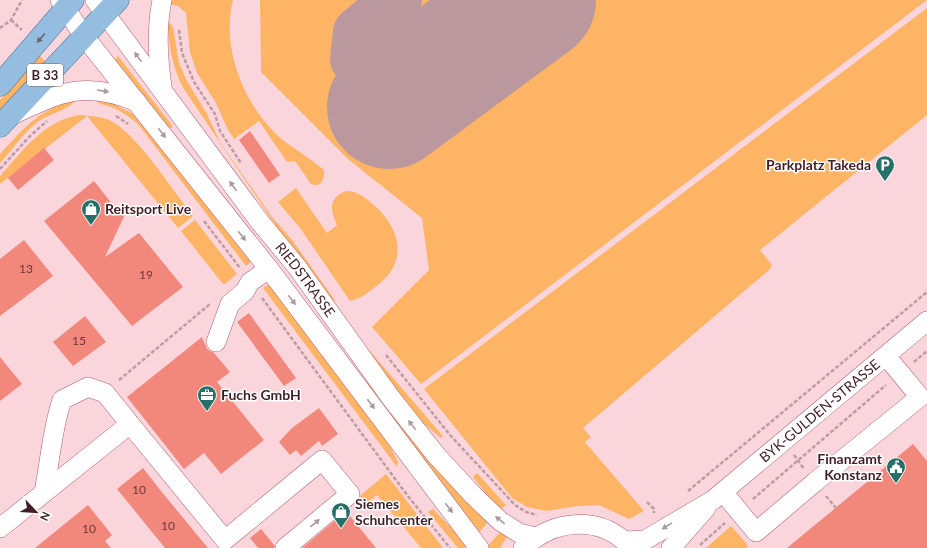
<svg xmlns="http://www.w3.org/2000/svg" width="927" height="548" font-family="Lato,sans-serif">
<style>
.green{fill:#fdb465}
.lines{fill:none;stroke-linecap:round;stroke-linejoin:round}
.taxiway{stroke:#ba989e;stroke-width:50}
.runway{stroke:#ba989e;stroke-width:124}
.building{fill:#f2877c}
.minor-casing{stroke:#ae6071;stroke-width:20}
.major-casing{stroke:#486991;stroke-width:23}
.path{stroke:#bf9ca3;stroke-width:2.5;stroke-dasharray:4 2;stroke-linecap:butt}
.minor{stroke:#fff;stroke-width:19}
.major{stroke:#94bde0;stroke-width:22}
.oneway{fill:#66667a}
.oneway2{fill:#a99a9d}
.labels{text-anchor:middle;stroke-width:3;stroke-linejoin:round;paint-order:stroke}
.number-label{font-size:12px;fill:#6c393c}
.shield{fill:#fff;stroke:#796267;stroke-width:1}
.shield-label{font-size:13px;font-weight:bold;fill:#401f26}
.poi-label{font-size:14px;font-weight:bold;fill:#401f26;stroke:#fff;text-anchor:start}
.street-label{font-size:14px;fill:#401f26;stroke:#fff}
</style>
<rect width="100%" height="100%" fill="#fad6dc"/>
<g class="green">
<path d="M171,0H233C221,47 243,102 277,135C292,148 309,157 324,170C325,179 321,188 311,184L295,161L287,162L259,121L234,139L227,128L216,103L197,73L190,52L186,13L178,6L170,4Z"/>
<polygon points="260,0 927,0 421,384 372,327 429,270 422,218 348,159 261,72"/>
<polygon points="927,8 927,115 760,250 772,265 769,270 583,428 591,437 585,442 644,511 629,519 599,505 578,506 547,511 527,507 512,498 424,389"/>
<path d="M168,21L173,27L179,63L187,81L207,114L220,142L272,217L293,241L336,302L330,299L315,284L182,86C172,64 168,44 168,21Z"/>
<polygon points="38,54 46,62 0,111 0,100"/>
<polygon points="118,56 172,125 172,128 168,128 114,60"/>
<path d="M92,98L115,105L134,114L254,259L246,266L138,124C131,118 124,113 116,109C108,105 98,105 92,98Z"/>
<path d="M77,99C67,112 48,113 35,124C22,135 11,151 0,163V154C27,125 37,111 77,99Z"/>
<path d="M79,115C90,116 99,116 109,120C135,131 174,192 193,216L178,228L87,116L0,184V176C23,151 43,121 79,115Z"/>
<path d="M296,188L327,233L337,225C330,210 328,198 346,191C358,191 366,198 375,206C403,232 408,264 374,288C366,294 360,299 350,301L300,228L278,202Z"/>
<polygon points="195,220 237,274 225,284 223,284 181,231"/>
<polygon points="267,285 274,287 384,435 398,462 397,467 263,288"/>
<polygon points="369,350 443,436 441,438 417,418 371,360"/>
<polygon points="366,379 488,522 477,535 368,385"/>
<polygon points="477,473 506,505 500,511 473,477"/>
<polygon points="386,474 443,548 421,548 377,495 366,504 360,496"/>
<polygon points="433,509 467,544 464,548 458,548 428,512"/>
<polygon points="731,526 746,543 748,548 706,548"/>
<polygon points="500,532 507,537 500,548 486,548"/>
</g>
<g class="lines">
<polyline class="taxiway" points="389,107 355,59 358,32 397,0"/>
<polyline class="runway" points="389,107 534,0"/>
</g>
<g class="building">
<polygon points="250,131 280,175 269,183 239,140"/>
<polygon points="44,148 54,160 18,190 8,178"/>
<polygon points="94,181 117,210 128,208 105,257 139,233 183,287 132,326 44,221"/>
<polygon points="24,240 53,276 0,316 0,259"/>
<polygon points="249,313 296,378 284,386 237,322"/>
<polygon points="85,316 106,342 73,366 53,342"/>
<polygon points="202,337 207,349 214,353 230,372 217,382 264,440 221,474 204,453 184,469 127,397"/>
<polygon points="0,357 22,384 0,401"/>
<polygon points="319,408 338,434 322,446 319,441 301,456 296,450 290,455 279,442 292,428"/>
<polygon points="913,444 927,461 927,548 787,548"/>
<polygon points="143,468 161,491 208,548 165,548 117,489"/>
<polygon points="88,505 112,535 105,541 111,548 35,548"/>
<polygon points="346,511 376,548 302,548"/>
<polygon points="261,529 275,546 274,548 258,548 250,538"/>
</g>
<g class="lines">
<g class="minor-casing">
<g id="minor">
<polyline points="60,0 83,35 269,269 479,548"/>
<path id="s1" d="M95,0L260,222L297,267L391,398L436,455L473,495L500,521L519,533L535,537"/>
<path d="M162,87C158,57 156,30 162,0"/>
<path d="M12,115C61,92 85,80 137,102"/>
<polyline points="216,342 230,304 245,291 250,282 269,269"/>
<polyline points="130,424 225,540 322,460 350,494 285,548"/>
<polyline points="723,492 756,532 815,482 920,397 886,356"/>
<path d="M0,528L130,424L105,393L88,387L62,400C52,429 50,462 44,492"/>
<path id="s2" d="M625,541L645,540L713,500L927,321"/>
<path d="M523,548C554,519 601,514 631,548"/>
<polyline points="671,548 706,508"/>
</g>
</g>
<g class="major-casing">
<g id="major">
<polyline points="0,85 73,0"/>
<polyline points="0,126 118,0"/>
</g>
</g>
<g class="path">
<polyline points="11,20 22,30"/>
<polyline points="0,28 11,20 22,0"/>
<polyline points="179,30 182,53 194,82 215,114 220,131 241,163"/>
<polyline points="116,116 128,124"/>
<polyline points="0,169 29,137 47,121"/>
<polyline points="204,221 240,268"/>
<polyline points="262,298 407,495 450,548"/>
<polyline points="386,355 450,435 515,505 526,512 537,515"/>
<polyline points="914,362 927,351"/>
<polyline points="119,380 210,304"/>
<polyline points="794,455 804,469"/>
<polyline points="688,491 927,292"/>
<polyline points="826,496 836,508"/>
<polyline points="753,499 886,385"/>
<polyline points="647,502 654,509 654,513"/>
<polyline points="700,545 725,523"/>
</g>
<use href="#minor" class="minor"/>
<use href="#major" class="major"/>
</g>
<defs><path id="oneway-solid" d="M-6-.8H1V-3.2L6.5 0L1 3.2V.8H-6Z"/></defs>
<use class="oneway" href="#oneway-solid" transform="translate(41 38) rotate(130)"/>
<g class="oneway2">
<use href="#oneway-solid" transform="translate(138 57) rotate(-127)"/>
<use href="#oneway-solid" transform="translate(103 91) rotate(9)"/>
<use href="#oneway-solid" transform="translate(162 133) rotate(53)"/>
<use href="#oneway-solid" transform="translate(233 186) rotate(-126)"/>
<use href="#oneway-solid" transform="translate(242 236) rotate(52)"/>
<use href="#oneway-solid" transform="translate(292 300) rotate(53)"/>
<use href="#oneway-solid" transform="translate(371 404) rotate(53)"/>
<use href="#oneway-solid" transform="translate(412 425) rotate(-128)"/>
<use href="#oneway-solid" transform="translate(449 508) rotate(53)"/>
<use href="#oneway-solid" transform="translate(500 520) rotate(-141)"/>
<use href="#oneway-solid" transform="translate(315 523) rotate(-39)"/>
<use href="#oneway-solid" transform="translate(667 526) rotate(148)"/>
</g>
<defs>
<g id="parking-pin" transform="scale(1)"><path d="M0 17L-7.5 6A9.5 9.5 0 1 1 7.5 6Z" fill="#277069" stroke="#fff"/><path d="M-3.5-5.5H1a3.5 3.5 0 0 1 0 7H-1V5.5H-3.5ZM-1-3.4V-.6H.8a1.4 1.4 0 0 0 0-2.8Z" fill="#fff"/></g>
<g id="shop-pin" transform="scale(1)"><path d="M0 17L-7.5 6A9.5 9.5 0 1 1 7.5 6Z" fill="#277069" stroke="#fff"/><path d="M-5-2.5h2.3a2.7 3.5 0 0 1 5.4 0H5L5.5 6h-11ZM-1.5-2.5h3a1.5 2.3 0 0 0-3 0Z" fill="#fff"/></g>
<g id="office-pin" transform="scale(1)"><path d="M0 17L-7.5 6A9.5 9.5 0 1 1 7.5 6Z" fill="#277069" stroke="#fff"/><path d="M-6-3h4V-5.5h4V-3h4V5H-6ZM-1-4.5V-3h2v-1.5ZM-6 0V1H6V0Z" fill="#fff"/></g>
<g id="civic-pin" transform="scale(1)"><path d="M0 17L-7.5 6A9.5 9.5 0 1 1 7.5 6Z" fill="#277069" stroke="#fff"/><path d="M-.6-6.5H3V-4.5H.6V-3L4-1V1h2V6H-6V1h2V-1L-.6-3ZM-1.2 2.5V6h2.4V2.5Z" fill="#fff"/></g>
</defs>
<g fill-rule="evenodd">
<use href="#parking-pin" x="885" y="165"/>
<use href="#shop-pin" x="91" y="209"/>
<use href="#office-pin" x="207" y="395"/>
<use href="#civic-pin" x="896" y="467"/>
<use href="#shop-pin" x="341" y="512"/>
</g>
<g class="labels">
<g class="number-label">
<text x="26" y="273">13</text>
<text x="146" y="279">19</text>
<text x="79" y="345">15</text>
<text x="139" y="494">10</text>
<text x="168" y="530">10</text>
<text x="89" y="533">10</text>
</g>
<rect class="shield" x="27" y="64" width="36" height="22" rx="3"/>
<g class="shield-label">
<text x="45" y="80">B 33</text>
</g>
<g class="poi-label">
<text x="871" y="170" text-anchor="end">Parkplatz Takeda</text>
<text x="105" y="214">Reitsport Live</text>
<text x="221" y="400">Fuchs GmbH</text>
<text x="882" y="464" text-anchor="end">Finanzamt<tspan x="882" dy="16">Konstanz</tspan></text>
<text x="355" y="509">Siemes<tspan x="355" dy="16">Schuhcenter</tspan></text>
</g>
<g class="street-label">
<text dy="5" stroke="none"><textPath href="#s1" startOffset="350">RIEDSTRASSE</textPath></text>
<text dy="5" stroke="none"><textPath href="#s2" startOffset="238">BYK-GULDEN-STRASSE</textPath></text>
</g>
</g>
<g transform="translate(36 512) rotate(115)" stroke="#ffffff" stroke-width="3" paint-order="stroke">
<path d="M0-3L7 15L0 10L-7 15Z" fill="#401f26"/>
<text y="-6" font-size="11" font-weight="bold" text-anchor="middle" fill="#401f26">N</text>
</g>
</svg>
